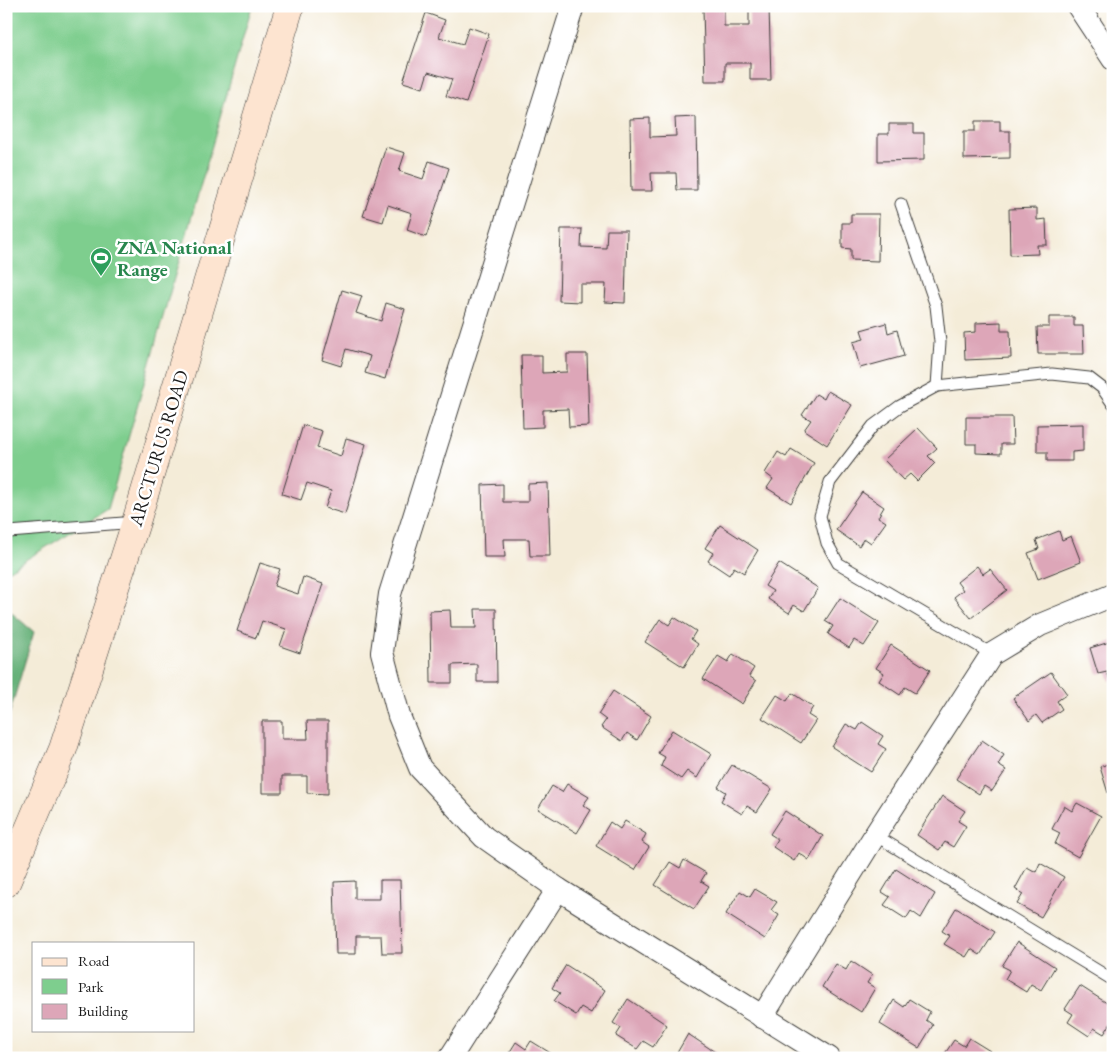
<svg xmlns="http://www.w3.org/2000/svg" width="1119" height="1064" font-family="'EB Garamond',serif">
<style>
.green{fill:#7ece8e;stroke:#4d7555}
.forest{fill:#66b179;stroke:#41664a}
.building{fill:#dda6b8}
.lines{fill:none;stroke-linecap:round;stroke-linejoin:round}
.lane-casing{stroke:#3c3b38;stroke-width:13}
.street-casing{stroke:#3c3b38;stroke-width:24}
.secondary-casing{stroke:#3c3b38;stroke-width:29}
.lane{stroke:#fff;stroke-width:11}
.street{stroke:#fff;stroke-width:22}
.secondary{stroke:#fde4d0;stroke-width:28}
.labels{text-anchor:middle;stroke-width:5;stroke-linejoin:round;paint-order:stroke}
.leisure-label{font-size:19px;font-weight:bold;fill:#27864d;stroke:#fff;text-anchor:start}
.street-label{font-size:19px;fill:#1c1c1c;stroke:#fff}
</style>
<rect width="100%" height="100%" fill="#fff"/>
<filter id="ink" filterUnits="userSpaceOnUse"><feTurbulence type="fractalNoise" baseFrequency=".02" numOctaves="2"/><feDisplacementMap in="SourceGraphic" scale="10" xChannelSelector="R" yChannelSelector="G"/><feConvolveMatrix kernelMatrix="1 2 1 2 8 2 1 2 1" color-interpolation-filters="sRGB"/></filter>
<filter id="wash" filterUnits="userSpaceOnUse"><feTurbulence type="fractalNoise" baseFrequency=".0096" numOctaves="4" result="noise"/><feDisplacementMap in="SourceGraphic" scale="20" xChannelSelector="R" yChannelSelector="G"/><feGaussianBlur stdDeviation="1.12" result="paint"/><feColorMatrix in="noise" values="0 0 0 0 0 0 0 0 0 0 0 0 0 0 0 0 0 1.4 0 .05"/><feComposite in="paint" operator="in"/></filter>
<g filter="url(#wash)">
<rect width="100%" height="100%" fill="#f4ecd8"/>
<polygon class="green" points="6,6 252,6 108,509 6,572"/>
<polygon class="forest" points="6,608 34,632 6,725"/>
<g id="blocks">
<g class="building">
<polygon points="769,7 771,80 750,80 750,63 725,63 725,81 705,81 703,9 724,8 724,26 749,26 749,8"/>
<polygon points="426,13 445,20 439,37 463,44 469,27 489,34 466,103 446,96 452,79 428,72 423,88 403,82"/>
<polygon points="696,117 697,190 677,190 676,173 651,173 652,191 631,191 630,119 650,118 650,137 676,136 675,118"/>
<polygon points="975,121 1000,121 1000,131 1010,131 1010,158 964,159 964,131 975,131"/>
<polygon points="889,124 914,124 914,133 924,133 924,160 878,161 878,134 889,134"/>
<polygon points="386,147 405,153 399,171 423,179 429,161 449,168 426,237 407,230 412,213 388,205 383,222 363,216"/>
<polygon points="1037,208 1037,220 1046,219 1047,245 1037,245 1038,254 1010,255 1009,209"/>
<polygon points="851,214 879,214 878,261 851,260 851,249 842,248 842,223 851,223"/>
<polygon points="561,229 582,229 581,247 606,248 607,230 627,230 625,303 605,302 606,284 580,284 580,302 559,301"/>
<polygon points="342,290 362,296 356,313 381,321 386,303 405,309 385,379 365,373 370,356 346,349 341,366 322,360"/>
<polygon points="1049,317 1074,317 1074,326 1083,326 1084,354 1038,354 1037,327 1049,327"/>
<polygon points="1001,322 1001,331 1010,331 1011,358 965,360 964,333 976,332 976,323"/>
<polygon points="886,323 888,333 897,330 904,356 860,368 853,342 864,339 861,330"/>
<polygon points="567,354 587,354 589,426 569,427 568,409 543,410 543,427 523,428 521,355 542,355 542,373 567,372"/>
<polygon points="828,391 852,405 827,445 804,430 811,420 802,415 816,394 824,399"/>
<polygon points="966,417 1012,417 1013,444 1001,444 1001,454 976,453 976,444 966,444"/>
<polygon points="1083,424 1083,451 1072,452 1072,461 1047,461 1047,452 1037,452 1037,425"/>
<polygon points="303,425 322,431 317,448 341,456 346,438 366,444 345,514 325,508 331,491 307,483 301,500 282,494"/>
<polygon points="918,428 937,448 928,456 935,463 917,481 910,474 903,480 884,460"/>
<polygon points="791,449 814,463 791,503 767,488 773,479 765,473 778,452 786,457"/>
<polygon points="548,483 550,556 530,556 529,539 504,539 505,557 484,557 482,485 503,484 503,502 528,502 528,484"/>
<polygon points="862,492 884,507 878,517 886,522 871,543 864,538 859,546 836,530"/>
<polygon points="720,525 758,550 744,573 734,567 729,575 708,561 713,553 705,548"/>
<polygon points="1059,531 1062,540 1071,536 1081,562 1038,579 1028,553 1039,549 1036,540"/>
<polygon points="260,563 280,569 274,586 298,594 303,577 323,584 300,653 280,646 286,629 262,621 256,638 237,631"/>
<polygon points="779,563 818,588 804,611 794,605 789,613 768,599 773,591 765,586"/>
<polygon points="977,566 983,574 990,569 1007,590 971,618 954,597 963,590 957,582"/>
<polygon points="840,598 879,623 864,646 854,640 849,648 828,634 833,626 825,621"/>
<polygon points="475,609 496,609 497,682 477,682 477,664 452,665 452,683 431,683 430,611 450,610 451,628 476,628"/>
<polygon points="674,617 696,631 691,639 698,644 684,667 645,642 660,619 669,625"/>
<polygon points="1113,641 1113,680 1110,681 1107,672 1098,674 1090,648"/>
<polygon points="891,645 930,670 915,693 905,687 900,695 879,681 884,673 876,668"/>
<polygon points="733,654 754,668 749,676 756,681 742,704 703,679 718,656 728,662"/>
<polygon points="1051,672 1067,694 1057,701 1062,709 1042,723 1036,715 1029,721 1013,698"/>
<polygon points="613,691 651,716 637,740 627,733 622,741 601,727 606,720 598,714"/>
<polygon points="792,693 813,707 808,715 816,720 801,743 762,718 777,695 787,701"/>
<polygon points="262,721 282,721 282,739 308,739 307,721 328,721 328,794 307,793 307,776 282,776 282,793 262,793"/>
<polygon points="862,722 883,736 878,744 886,749 871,772 832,747 846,724 857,730"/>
<polygon points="672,730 711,754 697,778 687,771 681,779 661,766 665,757 658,753"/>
<polygon points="982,740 1004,755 998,765 1006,770 992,791 984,786 979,794 956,779"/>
<polygon points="1113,752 1113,791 1108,793 1100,767 1110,763 1108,754"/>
<polygon points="732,765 772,789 757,812 747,806 742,814 721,801 726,792 718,787"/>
<polygon points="567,784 589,797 583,805 591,810 577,833 538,809 552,786 562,792"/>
<polygon points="942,796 965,811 958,821 966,826 953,847 945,842 939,850 917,835"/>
<polygon points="1077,803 1101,816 1078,857 1055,844 1060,833 1052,829 1064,806 1072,811"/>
<polygon points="785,811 823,836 809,860 799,853 794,861 773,847 778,839 770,834"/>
<polygon points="625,821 646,834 642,842 649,847 635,870 596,846 610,822 620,829"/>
<polygon points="684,860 706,873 701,881 709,886 694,909 655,885 670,862 680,868"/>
<polygon points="1040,863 1064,877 1041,917 1017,904 1023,894 1015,889 1027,867 1036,872"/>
<polygon points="896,869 935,894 921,918 911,911 906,919 884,905 890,897 882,892"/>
<polygon points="380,880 400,880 402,953 382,953 381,936 356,936 356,954 336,954 334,882 355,881 355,899 380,899"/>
<polygon points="755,889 777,902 771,910 779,915 765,939 726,914 740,891 750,897"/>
<polygon points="956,908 995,932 980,955 971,949 966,957 944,944 950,936 942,931"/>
<polygon points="1017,942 1055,967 1041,990 1031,984 1026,992 1005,979 1010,970 1002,966"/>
<polygon points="851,961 872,975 867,983 875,988 861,1012 822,987 836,964 846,970"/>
<polygon points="566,965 605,990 591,1013 581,1007 576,1015 554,1001 560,993 552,988"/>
<polygon points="1080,986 1113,1007 1113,1020 1104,1034 1094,1028 1089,1036 1068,1022 1073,1014 1065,1009"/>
<polygon points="628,999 667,1025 653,1047 643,1041 637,1049 616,1036 621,1028 613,1023"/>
<polygon points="909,999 930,1012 926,1020 933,1025 919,1048 880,1024 894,1000 904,1007"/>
<polygon points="688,1034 724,1058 674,1058"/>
<polygon points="969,1038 990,1051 985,1058 942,1058 954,1040 964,1046"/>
<polygon points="531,1041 552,1054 550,1058 506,1058 516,1042 526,1049"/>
</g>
</g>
</g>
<g filter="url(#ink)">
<use href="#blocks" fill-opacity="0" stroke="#3c3b38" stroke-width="1"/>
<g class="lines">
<g class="lane-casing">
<g id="lane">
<polyline points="901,204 936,306 940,342 937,386"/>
<polyline points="6,536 9,532 136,522"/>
<polyline points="992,654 838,563 827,543 820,516 830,482 873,426 900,406 937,386 1052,374 1089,378 1102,388 1113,404"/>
<polyline points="875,835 1113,980"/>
</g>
</g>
<g class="street-casing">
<g id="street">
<polyline points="573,6 390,594 382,652 399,716 420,768 484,837 558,889 829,1058"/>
<polyline points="1078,6 1113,59"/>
<polyline points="762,1017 875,835 992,654 1040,625 1113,595"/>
<polyline points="450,1058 558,889"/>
</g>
</g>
<g class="secondary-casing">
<polyline id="secondary" points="6,883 63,749 136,522 290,6"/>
</g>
<use href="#lane" class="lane"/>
<use href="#street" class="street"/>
<use href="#secondary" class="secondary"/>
</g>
</g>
<defs>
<g id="stadium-pin" transform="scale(1.125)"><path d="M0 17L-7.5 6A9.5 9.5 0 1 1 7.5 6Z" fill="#2e9e5b" stroke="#fff"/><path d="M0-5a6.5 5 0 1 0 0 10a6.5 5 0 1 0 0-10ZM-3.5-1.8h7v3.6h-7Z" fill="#fff"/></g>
</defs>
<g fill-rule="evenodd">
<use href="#stadium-pin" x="101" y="258"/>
</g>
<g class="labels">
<g class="leisure-label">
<text x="117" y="254">ZNA National<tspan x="117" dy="22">Range</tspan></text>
</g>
<g class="street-label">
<text transform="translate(158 448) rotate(-73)" y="7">ARCTURUS ROAD</text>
</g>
</g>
<rect width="1119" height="1064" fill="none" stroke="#fff" stroke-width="25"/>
<rect x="32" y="942" width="162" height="90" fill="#ffffff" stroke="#a4a4a4"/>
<rect x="42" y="958" width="25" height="8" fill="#fde4d0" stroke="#a4a4a4"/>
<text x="78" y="966" font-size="15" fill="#1c1c1c">Road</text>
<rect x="42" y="979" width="25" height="15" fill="#7ece8e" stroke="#a4a4a4"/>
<text x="78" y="992" font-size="15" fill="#1c1c1c">Park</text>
<rect x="42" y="1004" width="25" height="15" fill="#dda6b8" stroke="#a4a4a4"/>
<text x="78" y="1016" font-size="15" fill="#1c1c1c">Building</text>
</svg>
